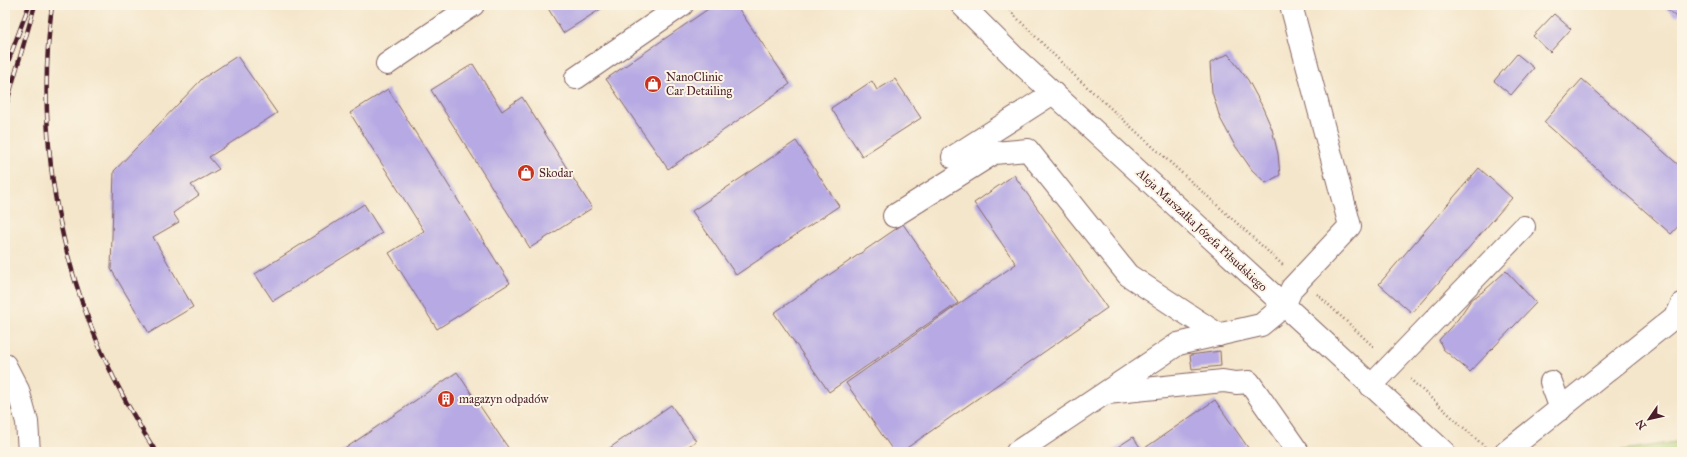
<svg xmlns="http://www.w3.org/2000/svg" width="1687" height="457" font-family="'IM FELL Great Primer',serif">
<style>
.green{fill:#b1d37c;stroke:#7e7954}
.building{fill:#b6a9e4}
.lines{fill:none;stroke-linecap:round;stroke-linejoin:round}
.minor-casing{stroke:#866563;stroke-width:24}
.path{stroke:#866563;stroke-width:2.5;stroke-dasharray:1 3;stroke-linecap:butt}
.minor{stroke:#fff;stroke-width:22}
.rail-casing{stroke:#4a1f2b;stroke-width:4.5}
.rail{stroke:#fcf5e5;stroke-width:3;stroke-dasharray:9;stroke-linecap:butt}
.labels{text-anchor:middle;stroke-width:4;stroke-linejoin:round;paint-order:stroke}
.poi-label{font-size:12px;fill:#4a1f2b;stroke:#fcf5e5;text-anchor:start}
.street-label{font-size:12px;fill:#4a1f2b;stroke:#fcf5e5}
</style>
<rect width="100%" height="100%" fill="#fcf5e5"/>
<filter id="ink" filterUnits="userSpaceOnUse"><feTurbulence type="fractalNoise" baseFrequency=".025" numOctaves="2"/><feDisplacementMap in="SourceGraphic" scale="8" xChannelSelector="R" yChannelSelector="G"/><feConvolveMatrix kernelMatrix="1 2 1 2 8 2 1 2 1" color-interpolation-filters="sRGB"/></filter>
<filter id="wash" filterUnits="userSpaceOnUse"><feTurbulence type="fractalNoise" baseFrequency=".012" numOctaves="4" result="noise"/><feDisplacementMap in="SourceGraphic" scale="16" xChannelSelector="R" yChannelSelector="G"/><feGaussianBlur stdDeviation="0.9" result="paint"/><feColorMatrix in="noise" values="0 0 0 0 0 0 0 0 0 0 0 0 0 0 0 0 0 1.4 0 .05"/><feComposite in="paint" operator="in"/></filter>
<g filter="url(#wash)">
<rect width="100%" height="100%" fill="#f4e6cb"/>
<polygon class="green" points="1682,441 1682,452 1611,452"/>
<g id="blocks">
<g class="building">
<polygon points="546,5 607,5 563,33"/>
<polygon points="714,5 736,5 790,84 668,169 606,79"/>
<polygon points="1662,5 1682,5 1682,11 1676,17"/>
<polygon points="1554,14 1571,29 1550,52 1533,36"/>
<polygon points="1228,54 1248,80 1261,104 1272,129 1278,154 1280,175 1266,183 1252,170 1234,144 1220,118 1212,92 1210,63"/>
<polygon points="1517,54 1534,68 1511,95 1494,81"/>
<polygon points="237,56 277,113 209,157 219,169 191,185 199,195 173,213 179,222 153,237 193,307 149,333 111,269 114,171 202,79"/>
<polygon points="473,64 502,111 522,97 592,208 530,248 431,90"/>
<polygon points="895,79 921,118 862,156 831,108 872,81 877,90"/>
<polygon points="1582,79 1682,168 1682,222 1671,234 1544,122"/>
<polygon points="388,89 510,283 437,329 389,253 424,231 350,113"/>
<polygon points="796,141 839,206 736,275 692,211"/>
<polygon points="1479,168 1512,198 1412,313 1379,284"/>
<polygon points="1014,175 1107,308 901,452 894,452 846,383 1016,264 974,203"/>
<polygon points="364,204 382,233 273,301 255,274"/>
<polygon points="903,224 958,303 829,392 774,313"/>
<polygon points="1506,271 1536,303 1470,372 1443,349 1439,340 1458,319 1471,300 1485,290"/>
<polygon points="1220,351 1221,366 1192,369 1190,355"/>
<polygon points="457,372 511,452 340,452"/>
<polygon points="1215,400 1251,452 1110,452 1133,437 1142,450"/>
<polygon points="671,405 696,441 680,452 604,452"/>
</g>
</g>
</g>
<g filter="url(#ink)">
<use href="#blocks" fill-opacity="0" stroke="#866563" stroke-width="1"/>
<g class="lines">
<g class="minor-casing">
<g id="minor">
<polyline points="962,5 1015,58 1444,452"/>
<polyline points="387,64 473,5"/>
<polyline points="576,78 682,5"/>
<polyline points="953,157 1053,93"/>
<polyline points="894,216 994,153 1028,150 1128,275 1219,335"/>
<polyline points="5,365 18,390 27,422 29,452"/>
<polyline points="1551,382 1561,409"/>
<polyline points="1371,386 1524,227"/>
<polyline points="1107,393 1223,381 1236,383 1249,382 1298,452"/>
<polyline points="1017,452 1178,344 1261,325 1284,306 1292,288 1350,226 1291,5"/>
<polyline points="1506,452 1677,315 1682,304"/>
</g>
</g>
<g class="path">
<polyline points="1004,5 1074,75 1283,265"/>
<polyline points="1317,294 1375,348"/>
<polyline points="1410,379 1485,447"/>
</g>
<use href="#minor" class="minor"/>
<g class="rail-casing">
<g id="rail">
<path d="M52,5C32,165 68,317 156,452"/>
<polyline points="5,70 29,5"/>
<polyline points="5,109 35,5"/>
</g>
</g>
<use href="#rail" class="rail"/>
</g>
</g>
<defs>
<g id="shop-disc" transform="scale(0.9)"><circle r="9.5" fill="#c8321e" stroke="#fcf5e5"/><path d="M-5-2.5h2.3a2.7 3.5 0 0 1 5.4 0H5L5.5 6h-11ZM-1.5-2.5h3a1.5 2.3 0 0 0-3 0Z" fill="#fff"/></g>
<g id="building-disc" transform="scale(0.9)"><circle r="9.5" fill="#c8321e" stroke="#fcf5e5"/><path d="M-4-6H4V6H1V3H-1V6H-4ZM-2.5-4.3h1.7v1.8h-1.7ZM.8-4.3h1.7v1.8H.8ZM-2.5-1h1.7V.8h-1.7ZM.8-1h1.7V.8H.8Z" fill="#fff"/></g>
</defs>
<g fill-rule="evenodd">
<use href="#shop-disc" x="653" y="84"/>
<use href="#shop-disc" x="526" y="173"/>
<use href="#building-disc" x="446" y="399"/>
</g>
<g class="labels">
<g class="poi-label">
<text x="666" y="81">NanoClinic<tspan x="666" dy="14">Car Detailing</tspan></text>
<text x="539" y="177">Skodar</text>
<text x="459" y="403">magazyn odpadów</text>
</g>
<g class="street-label">
<text transform="translate(1202 230) rotate(43)" y="4">Aleja Marszałka Józefa Piłsudskiego</text>
</g>
</g>
<rect width="1687" height="457" fill="none" stroke="#fcf5e5" stroke-width="20"/>
<g transform="translate(1649 419) rotate(236)" stroke="#fcf5e5" stroke-width="3" paint-order="stroke">
<path d="M0-3L7 15L0 10L-7 15Z" fill="#4a1f2b"/>
<text y="-6" font-size="11" font-weight="bold" text-anchor="middle" fill="#4a1f2b">N</text>
</g>
</svg>
